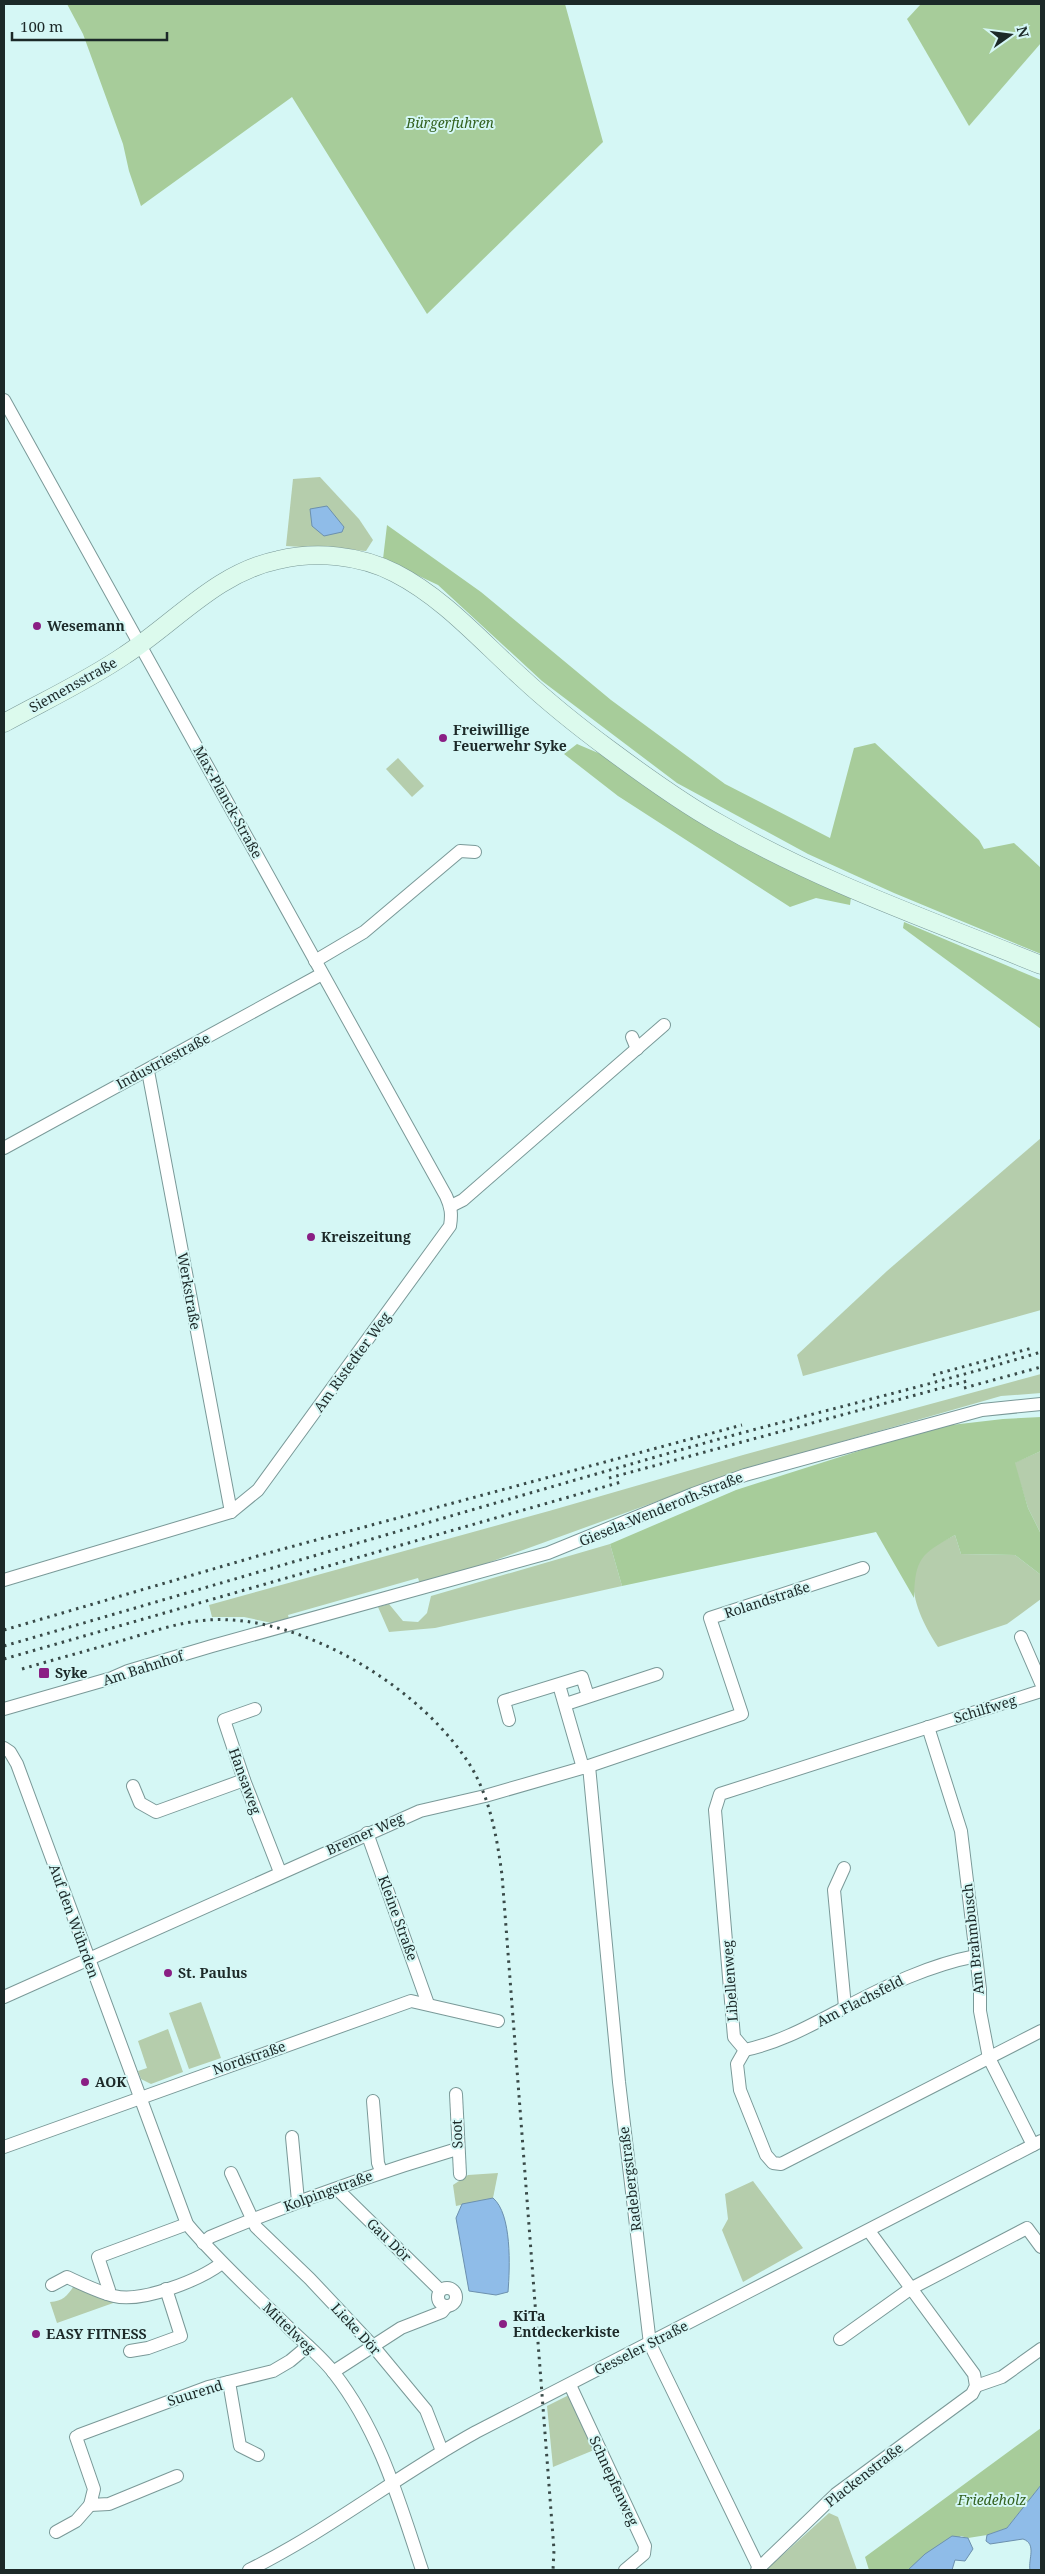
<svg xmlns="http://www.w3.org/2000/svg" width="1045" height="2574" font-family="'Noto Serif',serif">
<style>
.green{fill:#b5cdac}
.forest{fill:#a7cc9a}
.water{fill:#8fbce8;stroke:#6c90ae}
.lines{fill:none;stroke-linecap:round;stroke-linejoin:round}
.street-casing{stroke:#7a9998;stroke-width:14}
.secondary-casing{stroke:#7a9998;stroke-width:19}
.street{stroke:#fff;stroke-width:12}
.secondary{stroke:#dcfaed;stroke-width:18}
.rail{stroke:#3a4b49;stroke-width:3;stroke-dasharray:2.5 5;stroke-linecap:butt}
.poi-dot{fill:#8a1f84;stroke:#d5f7f5;stroke-width:2}
.labels{text-anchor:middle;stroke-width:4;stroke-linejoin:round;paint-order:stroke}
.park-label{font-size:14px;font-style:italic;fill:#346220;stroke:#d5f7f5}
.poi-label{font-size:14px;font-weight:bold;fill:#1c2928;stroke:#d5f7f5;text-anchor:start}
.street-label{font-size:14px;fill:#1c2928;stroke:#d5f7f5}
</style>
<rect width="100%" height="100%" fill="#d5f7f5"/>
<g class="green">
<polygon points="320,477 359,519 373,540 366,551 286,546 293,479"/>
<polygon points="398,758 424,786 412,797 386,769"/>
<polygon points="1041,1138 1041,1310 803,1376 797,1355 887,1271"/>
<polygon points="1041,1374 1041,1393 1001,1396 746,1469 471,1569 420,1584 418,1578 288,1615 290,1623 286,1626 244,1617 212,1617 209,1605 549,1511 743,1455"/>
<polygon points="1041,1451 1041,1534 1028,1508 1014,1463"/>
<path d="M955,1535L961,1554L1015,1555L1041,1575V1599L1007,1624L938,1647C921,1621 898,1577 928,1550C935,1544 947,1540 955,1535Z"/>
<polygon points="610,1544 622,1586 435,1628 389,1632 378,1607 389,1604 403,1621 418,1622 427,1613 431,1596"/>
<polygon points="201,2002 221,2058 189,2069 169,2013"/>
<polygon points="168,2029 183,2072 151,2084 141,2079 138,2071 147,2068 138,2041"/>
<polygon points="498,2173 493,2198 456,2206 453,2185 468,2175"/>
<polygon points="753,2181 803,2248 743,2282 722,2230 728,2219 725,2194"/>
<path d="M74,2286L116,2302L57,2323L50,2302C63,2301 67,2296 74,2286Z"/>
<polygon points="569,2395 594,2450 553,2467 547,2406"/>
<polygon points="829,2513 838,2517 857,2570 766,2570"/>
</g>
<g class="forest">
<polygon points="67,4 565,4 603,142 427,314 292,97 141,206 129,171 123,144 83,34"/>
<polygon points="921,4 1041,4 1041,43 969,126 907,19"/>
<polygon points="387,525 481,592 611,700 725,784 830,838 854,748 875,743 979,840 984,849 1014,843 1041,868 1041,954 894,893 808,854 677,783 542,681 438,585 383,559"/>
<polygon points="577,744 610,758 851,897 850,905 816,898 790,907 618,796 564,754"/>
<polygon points="904,922 1041,980 1041,1029 903,928"/>
<path d="M1041,1417V1451L1015,1463L1028,1508L1041,1534V1575L1015,1555L961,1554L955,1535C921,1554 915,1558 914,1598L876,1532L622,1586L610,1544L736,1490L934,1427L1003,1419Z"/>
<polygon points="1041,2428 1041,2485 1007,2528 987,2535 968,2538 961,2536 908,2570 869,2570 865,2557"/>
</g>
<g class="water">
<polygon points="327,506 344,527 342,532 324,536 312,526 310,509"/>
<path d="M493,2198C512,2214 510,2267 508,2292L496,2295L469,2291L456,2218L462,2204Z"/>
<path d="M1041,2485V2570H1030C1028,2559 1037,2544 1023,2539L990,2544L986,2541L987,2535L1007,2528Z"/>
<polygon points="952,2536 968,2538 973,2549 965,2561 955,2560 952,2570 908,2570 925,2554"/>
</g>
<g class="lines">
<g class="street-casing">
<g id="street">
<path d="M4,400L446,1196C451,1207 452,1214 450,1226L258,1490L231,1512L4,1580"/>
<polyline points="315,961 364,932 460,851 475,852"/>
<polyline points="632,1037 637,1049"/>
<polyline points="148,1071 231,1512"/>
<polyline points="4,1148 322,974"/>
<polyline points="451,1206 463,1200 664,1025"/>
<polyline points="1021,1637 1041,1683"/>
<polyline points="559,1685 583,1768"/>
<polyline points="1041,1691 720,1794 715,1810 734,2037 745,2050 737,2064 740,2090 766,2155 773,2163 781,2164 1041,2031"/>
<polyline points="566,1704 657,1674"/>
<polyline points="4,1709 112,1678 128,1671 212,1646 548,1553 693,1494 745,1475 982,1410 1041,1404"/>
<polyline points="255,1709 224,1720 244,1780 280,1872"/>
<polyline points="509,1720 504,1701 582,1677 588,1696"/>
<polyline points="928,1727 961,1831 980,1989 980,2011 989,2058 1033,2145"/>
<path d="M4,1748L10,1752L17,1764L187,2224C218,2261 254,2293 288,2327C303,2342 321,2356 334,2373C380,2432 399,2501 422,2570"/>
<polyline points="589,1766 619,2082 650,2344 759,2568"/>
<polyline points="133,1786 140,1803 156,1812 244,1780"/>
<polyline points="367,1833 428,2004"/>
<polyline points="844,1868 834,1890 845,2007"/>
<polyline points="4,1997 420,1811 485,1796 589,1766 742,1714 710,1618 863,1568"/>
<path d="M745,2050C782,2042 811,2025 844,2008C886,1986 929,1965 976,1956"/>
<polyline points="456,2094 460,2174"/>
<polyline points="373,2101 378,2163 381,2171"/>
<polyline points="292,2137 298,2201"/>
<polyline points="4,2147 411,2001 498,2021"/>
<polyline points="231,2173 256,2227 310,2279 373,2346 426,2410 442,2451"/>
<polyline points="337,2189 440,2290"/>
<path d="M203,2243L210,2237C291,2203 373,2174 457,2149"/>
<path d="M52,2285L67,2277C82,2284 98,2292 114,2296C142,2303 200,2280 222,2263"/>
<circle cx="447" cy="2297" r="9"/>
<polyline points="107,2294 109,2290 98,2257 187,2224"/>
<polyline points="840,2339 910,2289 1027,2228 1041,2247"/>
<polyline points="130,2351 148,2348 181,2336 166,2289"/>
<polyline points="333,2372 401,2328 442,2312 446,2307"/>
<polyline points="229,2382 240,2446 258,2455"/>
<polyline points="570,2385 645,2546 644,2554 625,2570"/>
<polyline points="976,2386 1002,2377 1041,2349"/>
<polyline points="79,2435 208,2387 273,2371 290,2361 308,2346"/>
<polyline points="76,2437 94,2489 90,2505 109,2504 177,2476"/>
<polyline points="56,2532 76,2521 90,2505"/>
<path d="M249,2570C328,2531 398,2475 476,2432L1041,2141"/>
<polyline points="757,2570 836,2494 972,2394 976,2386 974,2374 869,2231"/>
</g>
</g>
<g class="secondary-casing">
<path id="secondary" d="M4,723C44,701 87,681 125,655C176,622 216,573 278,560C316,551 360,555 395,573C444,598 481,641 521,677C549,703 579,727 610,750C645,776 682,803 720,824C822,883 933,921 1041,965"/>
</g>
<use href="#street" class="street"/>
<use href="#secondary" class="secondary"/>
<g class="rail">
<polyline points="933,1375 1032,1348"/>
<polyline points="964,1388 1041,1367"/>
<polyline points="609,1478 971,1380"/>
<polyline points="4,1630 268,1553 742,1425"/>
<path d="M4,1646C240,1578 475,1508 712,1441C821,1411 932,1385 1041,1352"/>
<polyline points="4,1659 621,1482"/>
<path d="M22,1669C56,1659 90,1650 124,1640C151,1632 179,1622 208,1620C302,1613 426,1690 473,1770C491,1803 497,1838 502,1875L554,2550L553,2570"/>
</g>
</g>
<g class="poi-dot">
<circle cx="37" cy="626" r="5"/>
<circle cx="443" cy="738" r="5"/>
<circle cx="311" cy="1237" r="5"/>
<rect x="38" y="1667" width="12" height="12" rx="2.5"/>
<circle cx="168" cy="1973" r="5"/>
<circle cx="85" cy="2082" r="5"/>
<circle cx="503" cy="2324" r="5"/>
<circle cx="36" cy="2334" r="5"/>
</g>
<g class="labels">
<g class="park-label">
<text x="450" y="128">Bürgerfuhren</text>
<text x="992" y="2505">Friedeholz</text>
</g>
<g class="poi-label">
<text x="47" y="631">Wesemann</text>
<text x="453" y="735">Freiwillige<tspan x="453" dy="16">Feuerwehr Syke</tspan></text>
<text x="321" y="1242">Kreiszeitung</text>
<text x="55" y="1678">Syke</text>
<text x="178" y="1978">St. Paulus</text>
<text x="95" y="2087">AOK</text>
<text x="513" y="2321">KiTa<tspan x="513" dy="16">Entdeckerkiste</tspan></text>
<text x="46" y="2339">EASY FITNESS</text>
</g>
<g class="street-label">
<text transform="translate(73 685) rotate(-29)" y="5">Siemensstraße</text>
<text transform="translate(228 802) rotate(61)" y="5">Max-Planck-Straße</text>
<text transform="translate(163 1061) rotate(-28)" y="5">Industriestraße</text>
<text transform="translate(189 1291) rotate(80)" y="5">Werkstraße</text>
<text transform="translate(352 1362) rotate(-54)" y="5">Am Ristedter Weg</text>
<text transform="translate(661 1509) rotate(-22)" y="5">Giesela-Wenderoth-Straße</text>
<text transform="translate(767 1600) rotate(-18)" y="5">Rolandstraße</text>
<text transform="translate(143 1668) rotate(-18)" y="5">Am Bahnhof</text>
<text transform="translate(985 1709) rotate(-17)" y="5">Schilfweg</text>
<text transform="translate(245 1781) rotate(70)" y="5">Hansaweg</text>
<text transform="translate(365 1834) rotate(-24)" y="5">Bremer Weg</text>
<text transform="translate(398 1918) rotate(70)" y="5">Kleine Straße</text>
<text transform="translate(74 1921) rotate(70)" y="5">Auf den Wührden</text>
<text transform="translate(973 1939) rotate(-96)" y="5">Am Brahmbusch</text>
<text transform="translate(730 1981) rotate(-94)" y="5">Libellenweg</text>
<text transform="translate(860 2001) rotate(-27)" y="5">Am Flachsfeld</text>
<text transform="translate(249 2058) rotate(-19)" y="5">Nordstraße</text>
<text transform="translate(457 2134) rotate(-92)" y="5">Soot</text>
<text transform="translate(630 2179) rotate(-97)" y="5">Radebergstraße</text>
<text transform="translate(328 2191) rotate(-20)" y="5">Kolpingstraße</text>
<text transform="translate(389 2240) rotate(44)" y="5">Gau Dör</text>
<text transform="translate(289 2328) rotate(44)" y="5">Mittelweg</text>
<text transform="translate(356 2329) rotate(47)" y="5">Lieke Dör</text>
<text transform="translate(641 2348) rotate(-27)" y="5">Gesseler Straße</text>
<text transform="translate(195 2393) rotate(-17)" y="5">Suurend</text>
<text transform="translate(864 2475) rotate(-38)" y="5">Plackenstraße</text>
<text transform="translate(614 2481) rotate(65)" y="5">Schnepfenweg</text>
</g>
</g>
<rect width="1045" height="2574" fill="none" stroke="#1c2928" stroke-width="10"/>
<g transform="translate(1010 35) rotate(76)" stroke="#d5f7f5" stroke-width="4" paint-order="stroke">
<path d="M0-4L9 19L0 12L-9 19Z" fill="#1c2928"/>
<text y="-8" font-size="14" font-weight="bold" text-anchor="middle" fill="#1c2928">N</text>
</g>
<path d="M12 32v8h155v-8" fill="none" stroke="#1c2928" stroke-width="2.5"/>
<text x="20" y="32" font-size="15" fill="#1c2928" stroke="#d5f7f5" stroke-width="4" paint-order="stroke">100 m</text>
</svg>
